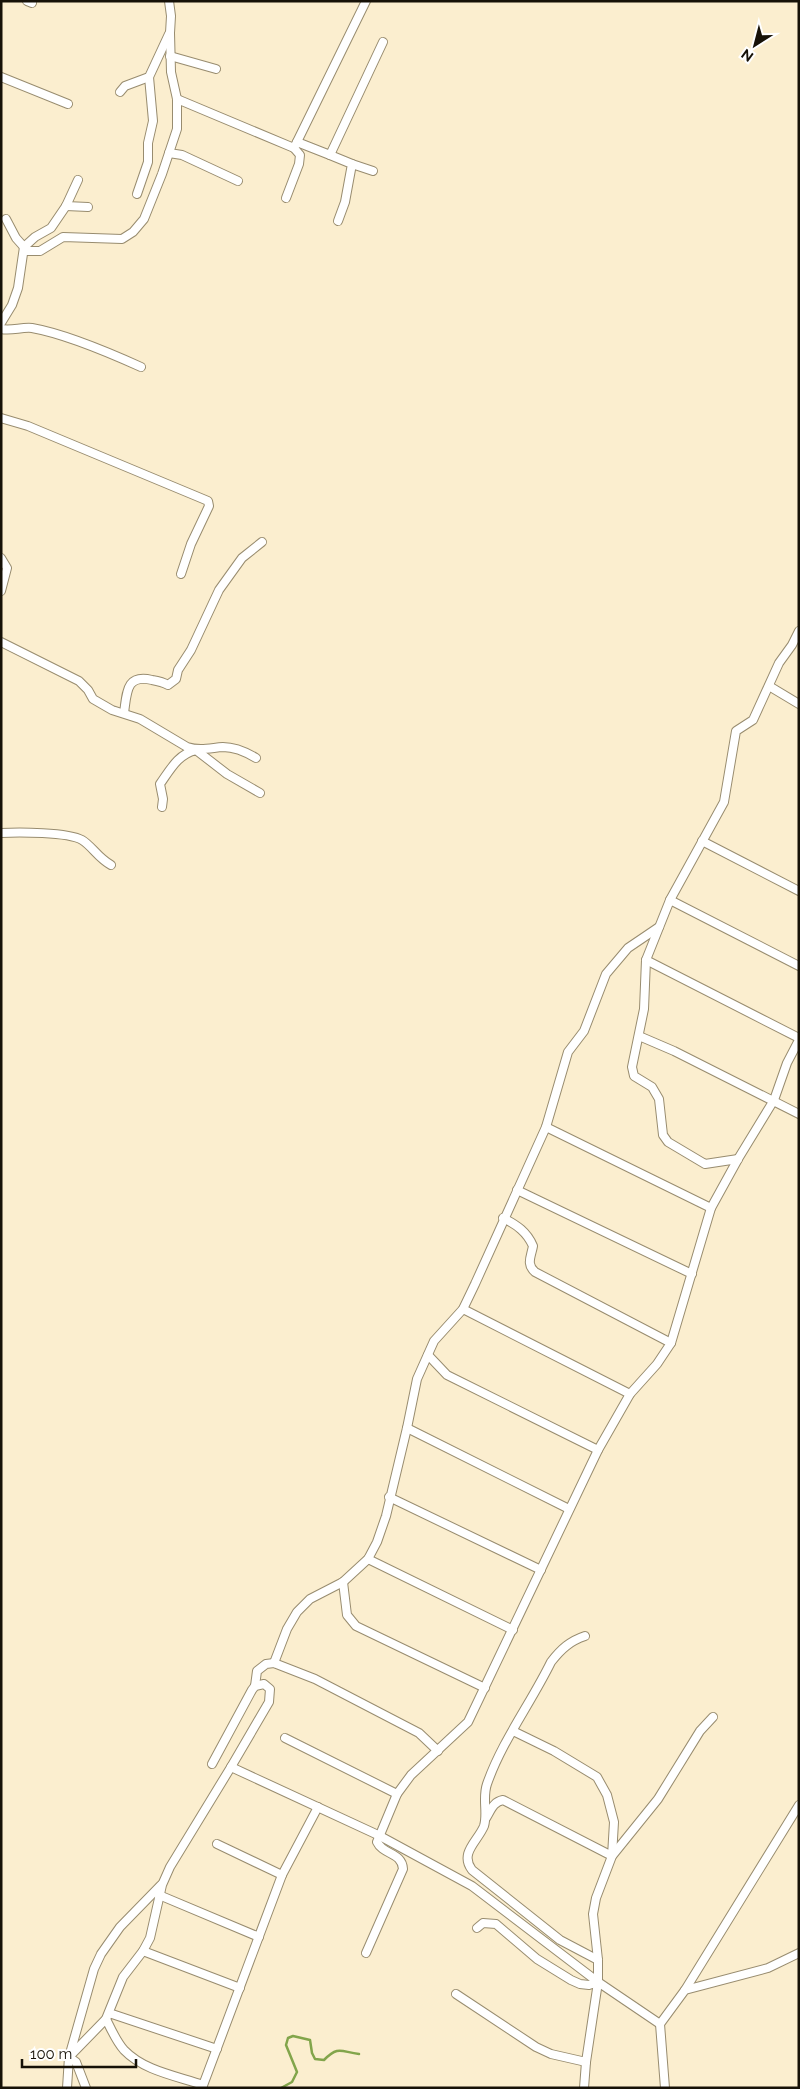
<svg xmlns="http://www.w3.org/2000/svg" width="800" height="2089" font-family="Raleway,sans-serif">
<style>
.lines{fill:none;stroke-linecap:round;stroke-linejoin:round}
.stream{stroke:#82a54b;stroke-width:2.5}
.street-casing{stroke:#988c6f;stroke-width:10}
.street{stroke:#fff;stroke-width:8}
</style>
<rect width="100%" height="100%" fill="#fbeecf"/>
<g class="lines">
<path class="stream" d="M281,2088L292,2082L297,2072L286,2045L288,2038L293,2036L310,2040L312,2053L315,2059L324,2060C339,2045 341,2052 359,2054"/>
<g class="street-casing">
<g id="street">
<polyline points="27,1 32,3"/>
<polyline points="170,56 216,69"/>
<polyline points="1,77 68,104"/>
<polyline points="120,92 125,86 149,77 169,34"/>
<polyline points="177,99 294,148 366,1"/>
<polyline points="297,142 330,155 383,42"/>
<polyline points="169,153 182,155 238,181"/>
<polyline points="330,155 352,164 345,202 338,221"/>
<polyline points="352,164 373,171"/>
<polyline points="137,194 148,162 148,143 153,121 149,77"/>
<polyline points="286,198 299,164 300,155 294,148"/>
<polyline points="66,206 88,207"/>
<polyline points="6,219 16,238 24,247"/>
<polyline points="24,251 40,251 63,237 122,239 133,232 144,219 162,174 177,129 177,99 171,72 170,33 171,16 169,1"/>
<polyline points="1,323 12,305 18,288 24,247 35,237 51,228 66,206 78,180"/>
<path d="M1,329C12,331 21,327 32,328C66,334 110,353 141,367"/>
<polyline points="1,418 28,426 208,501 209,506 191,544 181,574"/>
<polyline points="1,558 7,568 1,591"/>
<path d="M1,642L79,681L88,690L93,699L112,710L140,719L187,747C200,751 210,748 223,747C235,747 246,752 256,758"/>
<polyline points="769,686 799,704"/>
<path d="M124,713C127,692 126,674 152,680C158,681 163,682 168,685L176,679L178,670L191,650L219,590L242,558L262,542"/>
<path d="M162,807L163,799L160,784C170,770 178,754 196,750L227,774L260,793"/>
<path d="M1,833C18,832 68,832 82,840C92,846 98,858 111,865"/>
<polyline points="702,841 799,891"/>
<polyline points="670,900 799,966"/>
<polyline points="646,960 799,1038"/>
<polyline points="639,1036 674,1051 799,1114"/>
<polyline points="546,1127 711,1208"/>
<polyline points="738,1159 705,1164 668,1142 663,1135 659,1099 652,1087 634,1076 632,1067 644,1009 646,960 670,900 724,802 736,731 753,720 779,663 792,645 799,631"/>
<polyline points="517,1190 692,1274"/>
<path d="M503,1218C517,1225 527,1232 533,1246C531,1257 526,1264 535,1272L671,1343"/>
<polyline points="463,1309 630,1394"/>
<polyline points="428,1355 447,1375 598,1450"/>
<polyline points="407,1428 569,1509"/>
<polyline points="389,1497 541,1570"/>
<polyline points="368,1559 513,1630"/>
<polyline points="343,1582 347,1615 356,1626 485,1688"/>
<path d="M585,1636C570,1641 561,1649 551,1662C531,1703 502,1741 487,1784C482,1798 488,1813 484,1826C478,1841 459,1853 472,1870L560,1940L598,1960"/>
<polyline points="274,1663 287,1629 297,1612 310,1599 343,1582 368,1559 377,1542 386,1516 407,1428 417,1379 434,1341 463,1309 475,1284 546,1127 568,1052 584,1031 606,974 628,948 659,927"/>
<polyline points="255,1686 257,1671 266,1664 274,1663 315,1679 419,1733 438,1751"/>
<polyline points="285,1738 397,1794"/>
<polyline points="231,1767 378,1835 472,1886 598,1982"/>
<path d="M486,1818C491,1810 493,1802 503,1800L612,1856L614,1822L607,1795L597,1777L554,1751L513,1731"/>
<polyline points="217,1844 282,1875"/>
<polyline points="159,1895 259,1937"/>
<polyline points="477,1928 483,1923 496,1924 537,1959 571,1980 580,1984 589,1985 598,1982"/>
<polyline points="143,1951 240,1988"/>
<path d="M366,1953L403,1869C402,1852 383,1855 377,1842L397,1794L411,1775L468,1722L598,1450L630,1394L657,1364L671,1343L711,1208L738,1159L774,1100L787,1063L799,1040"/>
<polyline points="685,1990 799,1805"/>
<polyline points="456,1994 536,2047 551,2054 586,2062"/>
<polyline points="109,2013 217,2049"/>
<path d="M106,2019C111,2029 116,2041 124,2050C144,2071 177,2076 203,2085"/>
<polyline points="660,2024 598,1982 598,1960 593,1914 596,1898 612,1856 658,1799 700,1731 713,1717"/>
<polyline points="67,2088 69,2057 106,2019 123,1977 143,1951 150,1938 162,1885 170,1867 231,1767 269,1702 270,1689 264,1684 255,1686 252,1690 212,1764"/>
<polyline points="86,2088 76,2062 69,2057 94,1969 101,1954 120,1927 161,1885"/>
<polyline points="202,2088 282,1875 318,1807"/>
<polyline points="584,2088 586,2062 598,1982"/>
<polyline points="665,2088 660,2024 685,1990 768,1968 799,1953"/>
</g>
</g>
<use href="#street" class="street"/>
</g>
<rect width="800" height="2089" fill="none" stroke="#161107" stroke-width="5"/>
<g transform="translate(755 45) rotate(216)" stroke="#ffffff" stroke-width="4" paint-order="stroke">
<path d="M0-4L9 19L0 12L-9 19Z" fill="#161107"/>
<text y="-8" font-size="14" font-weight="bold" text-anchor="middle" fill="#161107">N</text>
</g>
<path d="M22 2059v8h114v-8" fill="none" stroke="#161107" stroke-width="2.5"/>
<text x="30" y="2059" font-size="15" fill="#161107" stroke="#ffffff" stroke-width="4" paint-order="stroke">100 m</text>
</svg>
